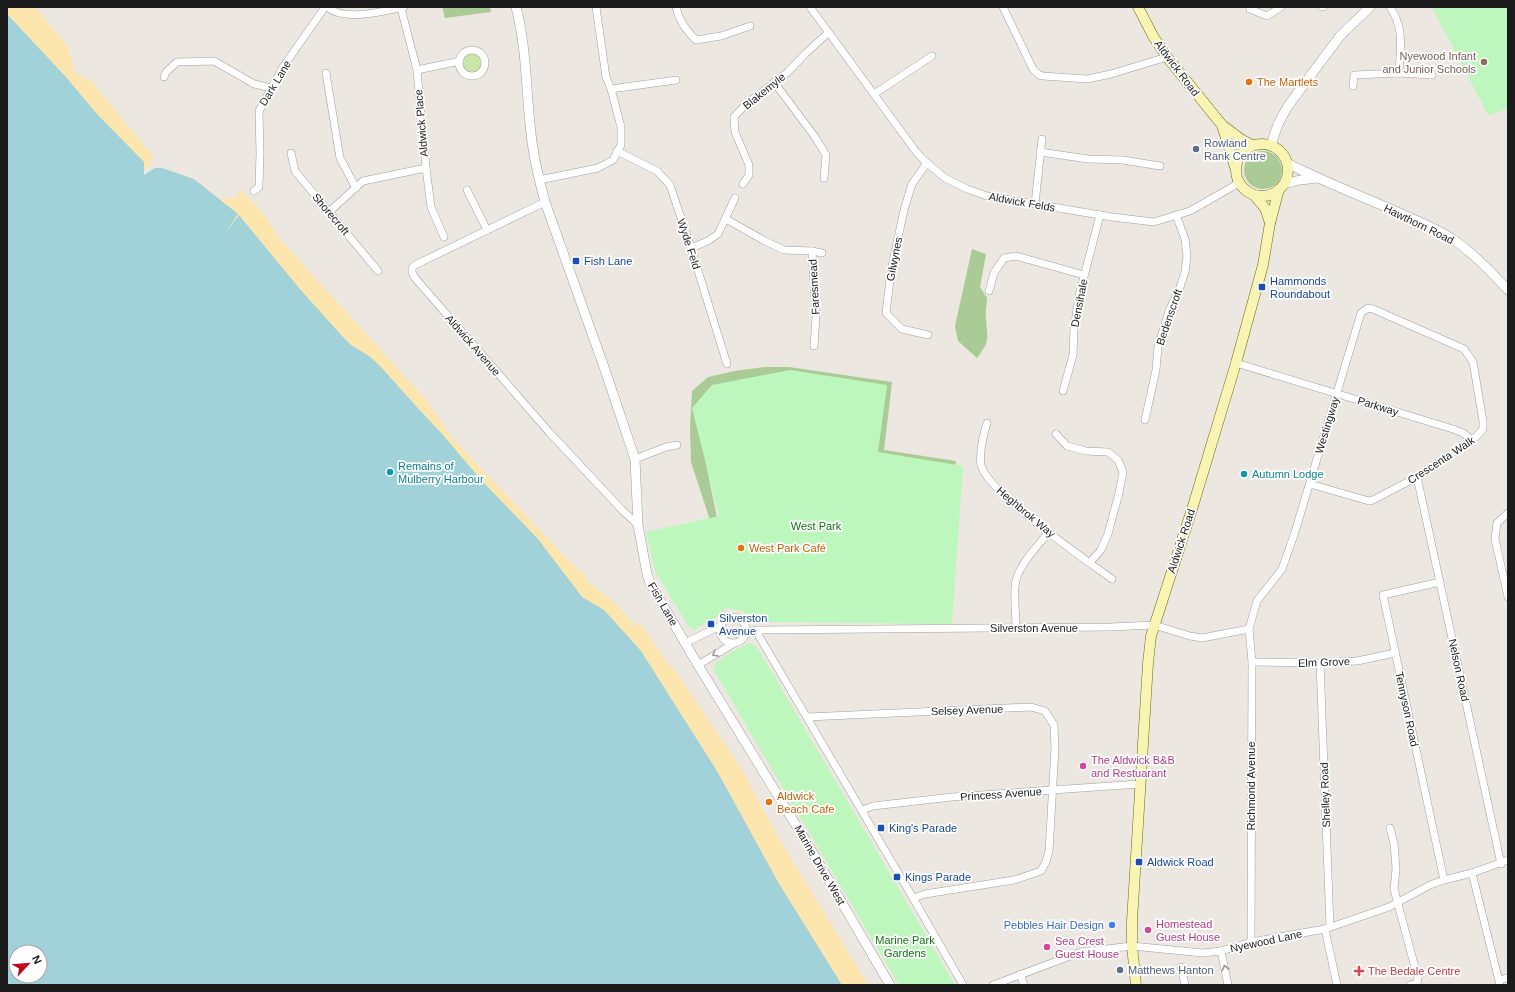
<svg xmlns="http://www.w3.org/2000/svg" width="1515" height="992" font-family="Helvetica,sans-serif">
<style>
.grass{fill:#cce6a7}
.forest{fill:#abcb96}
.sand{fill:#fde5ae}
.park{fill:#bef7bd}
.water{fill:#a1d2da;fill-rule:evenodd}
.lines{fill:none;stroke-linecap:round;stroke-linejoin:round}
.minor-casing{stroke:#9f9f9f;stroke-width:8}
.tertiary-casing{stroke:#9f9f9f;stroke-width:10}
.secondary-casing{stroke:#6c6d07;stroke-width:11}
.minor{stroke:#fff;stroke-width:7}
.tertiary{stroke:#fff;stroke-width:9}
.secondary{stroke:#f7f4b4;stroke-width:10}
.oneway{stroke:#989898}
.education-dot{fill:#8d6e63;stroke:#fff;stroke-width:1.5}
.food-dot{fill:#e8710a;stroke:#fff;stroke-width:1.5}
.service-dot{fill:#5c6f8a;stroke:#fff;stroke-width:1.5}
.transit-dot{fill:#1a4fb4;stroke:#fff;stroke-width:1.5}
.culture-dot{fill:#0f9aa8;stroke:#fff;stroke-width:1.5}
.hotel-dot{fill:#d1479c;stroke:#fff;stroke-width:1.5}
.shop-dot{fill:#3f7fe0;stroke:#fff;stroke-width:1.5}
.health-dot{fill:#e0444e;stroke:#fff;stroke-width:1.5}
.labels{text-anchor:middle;stroke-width:3.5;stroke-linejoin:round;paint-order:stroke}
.education-label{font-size:11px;fill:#785e54;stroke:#fff;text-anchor:end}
.street-label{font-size:11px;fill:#1b1b1b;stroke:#fff}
.food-label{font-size:11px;fill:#c56008;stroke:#fff;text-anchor:start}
.service-label{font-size:11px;fill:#4e5e75;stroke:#fff;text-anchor:start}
.transit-label{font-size:11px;fill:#164399;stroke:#fff;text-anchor:start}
.culture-label{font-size:11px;fill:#0d838f;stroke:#fff;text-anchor:start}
.park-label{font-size:11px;fill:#10740e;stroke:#fff}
.hotel-label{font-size:11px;fill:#b23c85;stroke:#fff;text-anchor:start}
.shop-label{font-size:11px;fill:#366cbe;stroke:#fff;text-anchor:end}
.health-label{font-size:11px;fill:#be3a42;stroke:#fff;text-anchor:start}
</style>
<rect width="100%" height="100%" fill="#ece7e1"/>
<circle class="grass" cx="472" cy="62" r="11"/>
<g class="forest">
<polygon points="442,7 490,7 491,12 445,18"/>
<circle cx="1263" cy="170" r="19"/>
<path d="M972,249L986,254L980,287L987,298C987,305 985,312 986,318C987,339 991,340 977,358L958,341L955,326Z"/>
<polygon points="764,367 789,367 892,382 884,450 956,461 954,492 705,459 718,523 710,520 691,462 690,427 692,391 708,377 735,371"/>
</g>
<polygon class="sand" points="7,7 35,7 68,47 74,72 91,81 153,156 150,165 132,181 216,199 234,198 241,190 264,214 279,238 429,403 451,437 575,567 587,576 585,580 615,603 634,625 640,623 670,667 672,666 744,773 775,832 868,985 760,985 7,58"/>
<g class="park">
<polygon points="1432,7 1508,7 1508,109 1488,115"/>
<polygon points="790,370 887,385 878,452 963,466 952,624 759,622 748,619 743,611 725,608 720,615 694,630 689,627 655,571 646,532 719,516 692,408 712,385"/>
<path d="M749,643L757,647L955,985H899L713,669C715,660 740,647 749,643Z"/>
</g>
<path class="water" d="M7,14L65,76L97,114L144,162V175L155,168H162L194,179L238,214L224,235L239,215L299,288L342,336L351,345L369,356L380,366L415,405L443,435L482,481L538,539L582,597L604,610L641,651L717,771L778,882L842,985H7ZM16,952H40V976H16Z"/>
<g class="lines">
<g class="minor-casing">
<g id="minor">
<path d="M327,7C344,22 384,11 404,7"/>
<path d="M676,7C679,21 686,30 696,40L721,36L750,26"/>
<polyline points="810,7 917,153 927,163 945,178 967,189 987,196 1112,217 1154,222 1190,211 1239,183"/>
<polyline points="1003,7 1033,69 1039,75 1043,76 1087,79 1111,74 1167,57"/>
<polyline points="1322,7 1323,7"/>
<path d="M1390,7C1405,29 1400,49 1399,73"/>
<polyline points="401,8 417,70 426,168 431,207 444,237"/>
<polyline points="1250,9 1267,16 1281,7"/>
<circle cx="472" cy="63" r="13"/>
<polyline points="417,70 460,61"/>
<polyline points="326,73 340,158 356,188"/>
<polyline points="164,77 166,72 177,62 214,61 254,84 271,88"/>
<polyline points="774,82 815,137 826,155 824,178"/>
<polyline points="1353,86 1354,75 1399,73 1432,75"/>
<polyline points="611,89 676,80"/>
<polyline points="874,94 932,56"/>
<polyline points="617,151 657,171 670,185 691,248 727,364"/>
<polyline points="1040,152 1088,159 1123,160 1160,166"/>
<polyline points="291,153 295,171 378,271"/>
<polyline points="927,163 912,184 904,210 891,271 886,313 902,329 928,335"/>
<polyline points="539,180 598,168 613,160 621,145 621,127 611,89 606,77 596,7"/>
<polyline points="743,184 749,175 749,165 735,132 734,117 745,105 788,72 806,53 828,33"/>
<polyline points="467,190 487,230"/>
<polyline points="254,191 259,187 260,153 259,111 283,67 325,7"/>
<polyline points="541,204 415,265 412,268 412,272 415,278 549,432 622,510 638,525"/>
<polyline points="1035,204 1042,139"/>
<polyline points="329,212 363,181 426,168"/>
<polyline points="726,219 765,241 784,250 812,251 816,317 814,346"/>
<polyline points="691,248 708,241 718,234 735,198"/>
<polyline points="812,251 822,253"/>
<polyline points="989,291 994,273 1004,258 1016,256 1084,275"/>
<polyline points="1236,363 1453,429 1463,433 1472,440"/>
<polyline points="1063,391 1073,355 1074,329 1079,296 1100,215"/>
<polyline points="1145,420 1156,370 1158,347 1169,311 1179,290 1185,272 1187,256 1185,239 1176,215"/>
<path d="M987,423C983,436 979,451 981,465C987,492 1086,560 1112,579"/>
<polyline points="1056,434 1067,446 1086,451 1108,452 1118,460 1123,472 1119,493 1108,534 1101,550 1090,562"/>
<polyline points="635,459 666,447 677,445"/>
<polyline points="1417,477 1501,864"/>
<polyline points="1508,513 1497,523 1495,539 1508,597"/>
<polyline points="1440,582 1383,595 1444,880"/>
<circle cx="733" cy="630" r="13"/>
<path d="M1016,628C1016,614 1014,600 1015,587C1016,567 1037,547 1049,532"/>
<polyline points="758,630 759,636 913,898 963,985"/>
<polyline points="746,632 758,630 1110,627 1154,625 1190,636 1202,638 1249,629"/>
<polyline points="685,643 720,626"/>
<polyline points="1252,662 1320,663 1357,661 1395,653"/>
<polyline points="1320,663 1330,927"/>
<polyline points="698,665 733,644"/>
<polyline points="807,717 1031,707 1045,711 1054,725 1055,748 1049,851 1046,862 1041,871 1014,880 925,894 913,898"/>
<polyline points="862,810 873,806 952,797 1140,784"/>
<polyline points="1390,828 1394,843 1396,869 1394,889 1418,979 1417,983 1410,985"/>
<polyline points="1472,873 1500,985"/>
<polyline points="1325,929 1337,985"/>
<polyline points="1251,942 1252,662 1249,629 1257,601 1282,569 1294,535 1361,313 1368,308 1373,309 1464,349 1473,362 1483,421 1483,429 1477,436 1417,477 1373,500 1369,501 1310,484"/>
<polyline points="1221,951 1228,985"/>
<polyline points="1181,967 1185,985"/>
<polyline points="1020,974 1024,985"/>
<polyline points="1499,980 1508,978"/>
<polyline points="993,985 1081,952 1132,946 1203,953 1221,951 1251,942 1325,929 1389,907 1430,885 1444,880 1472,873 1508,860"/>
</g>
</g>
<g class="tertiary-casing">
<g id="tertiary">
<path d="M516,7C526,45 526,85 530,124C532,150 538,177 545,202L604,367L635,459L638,525L647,574L650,583L698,665L807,843L890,985"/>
<polyline points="1271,145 1278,124 1288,106 1340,36 1370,7"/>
<path d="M1287,163C1324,182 1364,197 1402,214C1419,222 1438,229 1454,240C1474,254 1491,272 1508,290"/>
<polyline points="1284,184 1300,180 1317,178"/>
</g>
</g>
<g class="secondary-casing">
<g id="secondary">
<polyline points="1138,7 1153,36 1167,57 1222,125 1242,140 1252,145"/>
<polyline points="1222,125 1235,167"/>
<circle cx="1262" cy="170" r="26"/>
<polyline points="1254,195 1265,208 1270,223"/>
<polyline points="1136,985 1132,946 1132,921 1148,663 1151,636 1193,506 1236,363 1263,265 1270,223 1279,189"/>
</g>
</g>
<use href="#minor" class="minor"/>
<use href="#tertiary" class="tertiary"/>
<use href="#secondary" class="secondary"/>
</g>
<defs><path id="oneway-chevron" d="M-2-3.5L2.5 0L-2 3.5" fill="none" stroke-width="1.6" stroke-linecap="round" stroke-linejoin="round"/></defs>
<g class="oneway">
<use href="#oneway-chevron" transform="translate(715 654) rotate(149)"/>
<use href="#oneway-chevron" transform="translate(1225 968) rotate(-102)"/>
</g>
<circle class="education-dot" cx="1484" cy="62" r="4"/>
<g class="food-dot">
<circle cx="1249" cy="82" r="4"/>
<circle cx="741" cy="548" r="4"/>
<circle cx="769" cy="802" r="4"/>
</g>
<g class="service-dot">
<circle cx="1196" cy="149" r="4"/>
<circle cx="1120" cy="970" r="4"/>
</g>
<g class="transit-dot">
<rect x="572" y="257" width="8" height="8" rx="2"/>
<rect x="1258" y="283" width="8" height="8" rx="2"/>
<rect x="707" y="620" width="8" height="8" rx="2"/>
<rect x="877" y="824" width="8" height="8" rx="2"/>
<rect x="1135" y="858" width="8" height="8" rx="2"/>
<rect x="893" y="873" width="8" height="8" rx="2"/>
</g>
<g class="culture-dot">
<circle cx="390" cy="472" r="4"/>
<circle cx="1244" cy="474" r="4"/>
</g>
<g class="hotel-dot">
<circle cx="1083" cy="766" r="4"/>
<circle cx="1148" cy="930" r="4"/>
<circle cx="1047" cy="947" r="4"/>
</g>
<circle class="shop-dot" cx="1112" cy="925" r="4"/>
<path class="health-dot" d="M1357 965h4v4h4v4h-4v4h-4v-4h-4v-4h4z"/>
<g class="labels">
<g class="education-label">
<text x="1476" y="60">Nyewood Infant<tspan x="1476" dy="13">and Junior Schools</tspan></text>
</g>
<g class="street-label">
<text transform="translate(1177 68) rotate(53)" y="4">Aldwick Road</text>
<text transform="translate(275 83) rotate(-59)" y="4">Dark Lane</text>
<text transform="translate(764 91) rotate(-39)" y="4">Blakemyle</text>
<text transform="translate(421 123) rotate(-95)" y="4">Aldwick Place</text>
<text transform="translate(1022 202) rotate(10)" y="4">Aldwick Felds</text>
<text transform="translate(331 214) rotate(50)" y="4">Shorecroft</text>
<text transform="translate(1419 224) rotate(26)" y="4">Hawthorn Road</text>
<text transform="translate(689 244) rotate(72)" y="4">Wyde Feld</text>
<text transform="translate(894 259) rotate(-79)" y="4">Gilwynes</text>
<text transform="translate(814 287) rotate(-93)" y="4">Faresmead</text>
<text transform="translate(1079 303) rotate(-79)" y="4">Densihale</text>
<text transform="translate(1169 317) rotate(-71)" y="4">Bedenscroft</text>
<text transform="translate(473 345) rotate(49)" y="4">Aldwick Avenue</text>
<text transform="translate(1378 406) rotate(17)" y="4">Parkway</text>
<text transform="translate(1327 425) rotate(-73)" y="4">Westingway</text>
<text transform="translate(1441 460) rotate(-33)" y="4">Crescenta Walk</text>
<text transform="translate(1026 512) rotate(40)" y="4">Heghbrok Way</text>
<text transform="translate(1181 541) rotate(-72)" y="4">Aldwick Road</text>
<text transform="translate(663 604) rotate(60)" y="4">Fish Lane</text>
<text x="1034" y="632">Silverston Avenue</text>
<text transform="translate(1324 662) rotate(-2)" y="4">Elm Grove</text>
<text transform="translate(1459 670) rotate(78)" y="4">Nelson Road</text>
<text transform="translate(1407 709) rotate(78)" y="4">Tennyson Road</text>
<text transform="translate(967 710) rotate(-2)" y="4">Selsey Avenue</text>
<text transform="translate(1251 786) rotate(-90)" y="4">Richmond Avenue</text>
<text transform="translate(1001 794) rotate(-4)" y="4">Princess Avenue</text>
<text transform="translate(1325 795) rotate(-92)" y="4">Shelley Road</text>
<text transform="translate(820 865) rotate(60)" y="4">Marine Drive West</text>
<text transform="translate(1266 941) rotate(-12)" y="4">Nyewood Lane</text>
</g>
<g class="food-label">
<text x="1257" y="86">The Martlets</text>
<text x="749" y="552">West Park Café</text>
<text x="777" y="800">Aldwick<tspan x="777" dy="13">Beach Cafe</tspan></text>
</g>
<g class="service-label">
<text x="1204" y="147">Rowland<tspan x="1204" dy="13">Rank Centre</tspan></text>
<text x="1128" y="974">Matthews Hanton</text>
</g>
<g class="transit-label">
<text x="584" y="265">Fish Lane</text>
<text x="1270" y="285">Hammonds<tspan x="1270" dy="13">Roundabout</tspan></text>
<text x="719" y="622">Silverston<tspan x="719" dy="13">Avenue</tspan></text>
<text x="889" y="832">King's Parade</text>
<text x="1147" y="866">Aldwick Road</text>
<text x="905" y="881">Kings Parade</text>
</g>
<g class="culture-label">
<text x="398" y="470">Remains of<tspan x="398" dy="13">Mulberry Harbour</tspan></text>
<text x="1252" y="478">Autumn Lodge</text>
</g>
<g class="park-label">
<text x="816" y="530">West Park</text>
<text x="905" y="944">Marine Park<tspan x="905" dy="13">Gardens</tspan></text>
</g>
<g class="hotel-label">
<text x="1091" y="764">The Aldwick B&amp;B<tspan x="1091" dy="13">and Restuarant</tspan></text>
<text x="1156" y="928">Homestead<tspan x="1156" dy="13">Guest House</tspan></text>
<text x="1055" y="945">Sea Crest<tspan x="1055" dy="13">Guest House</tspan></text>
</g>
<g class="shop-label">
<text x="1104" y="929">Pebbles Hair Design</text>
</g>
<g class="health-label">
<text x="1368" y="975">The Bedale Centre</text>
</g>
</g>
<rect width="1515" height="992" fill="none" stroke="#1b1b1b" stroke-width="16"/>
<g transform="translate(28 964) rotate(64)"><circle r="19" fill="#ffffff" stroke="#a4a4a4"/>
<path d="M0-3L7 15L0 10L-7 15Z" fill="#c00618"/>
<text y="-6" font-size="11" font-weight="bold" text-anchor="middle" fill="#1b1b1b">N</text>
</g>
</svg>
